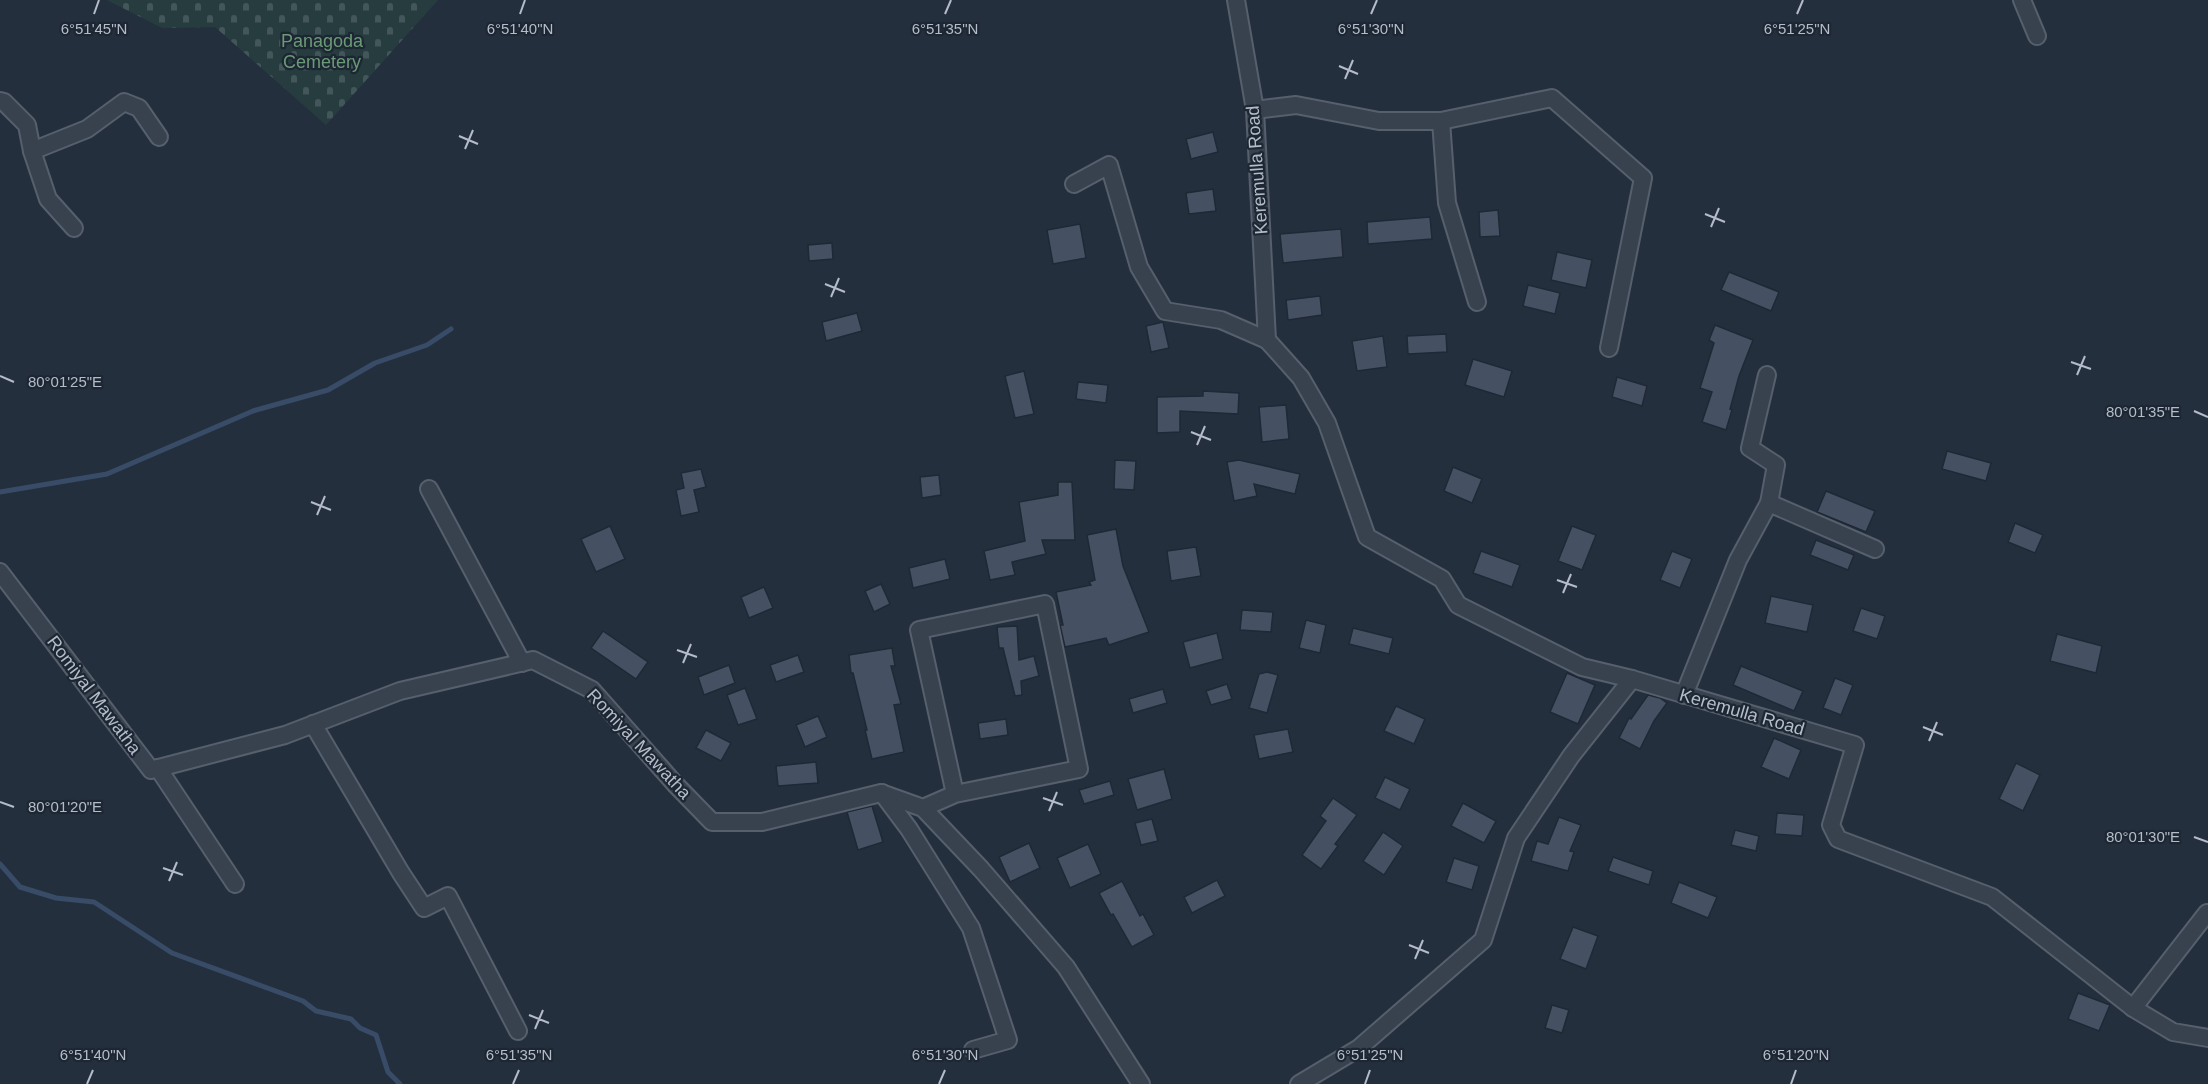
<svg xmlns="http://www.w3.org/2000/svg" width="2208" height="1084" font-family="Arial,sans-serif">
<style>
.cemetery{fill:url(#cemetery-stones)}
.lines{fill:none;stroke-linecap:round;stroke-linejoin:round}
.stream{stroke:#394c67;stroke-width:5}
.building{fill:#455162;stroke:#1f2835;stroke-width:1.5}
.street-casing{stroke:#565f6c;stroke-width:20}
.street{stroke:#38414e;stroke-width:16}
.ticks{fill:none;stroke:#b4bcc9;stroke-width:2}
.labels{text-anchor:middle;stroke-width:4.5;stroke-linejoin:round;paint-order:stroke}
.park-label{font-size:18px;fill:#6b9a76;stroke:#1d2633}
.street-label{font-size:18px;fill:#b4bcc9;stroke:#1d2633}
.ticks-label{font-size:15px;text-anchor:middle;fill:#b4bcc9;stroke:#1d2633;stroke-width:4.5;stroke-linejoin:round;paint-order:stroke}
</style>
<defs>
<pattern id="cemetery-stones" width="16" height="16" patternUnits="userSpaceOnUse" patternTransform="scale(1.5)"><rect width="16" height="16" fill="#263c3f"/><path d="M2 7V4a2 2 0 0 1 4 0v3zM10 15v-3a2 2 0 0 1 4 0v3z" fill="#435659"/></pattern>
</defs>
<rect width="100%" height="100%" fill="#242f3e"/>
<polygon class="cemetery" points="107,0 438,0 326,125 215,27 162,28"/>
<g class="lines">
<g class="stream">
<polyline points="0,492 107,474 253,411 328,390 375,363 427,345 451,329"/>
<polyline points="0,864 20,887 56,898 94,902 172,953 303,1001 316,1011 351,1019 360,1028 376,1035 388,1072 400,1084"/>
</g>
</g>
<g class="building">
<polygon points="1213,132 1218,152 1191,159 1186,139"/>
<polygon points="1213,189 1216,211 1189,214 1186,193"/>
<polygon points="1498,210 1500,236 1480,237 1479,212"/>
<polygon points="1430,217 1432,239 1368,244 1367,222"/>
<polygon points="1080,224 1086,258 1053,264 1047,230"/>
<polygon points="1341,229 1343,257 1283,263 1280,234"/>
<polygon points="832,243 833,259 809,261 808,245"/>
<polygon points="1557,252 1592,260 1586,288 1551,280"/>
<polygon points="1729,272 1779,292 1771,311 1721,290"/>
<polygon points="1528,285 1560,293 1555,314 1523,306"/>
<polygon points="1320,296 1322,315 1288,320 1286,300"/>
<polygon points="857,313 862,331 826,341 822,322"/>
<polygon points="1163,322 1169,348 1151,352 1146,326"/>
<polygon points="1715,325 1753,340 1739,376 1730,409 1732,410 1726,430 1702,422 1712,392 1700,388 1714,343 1709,340"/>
<polygon points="1446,334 1447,352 1408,354 1407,336"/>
<polygon points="1383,336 1387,367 1357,371 1352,341"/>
<polygon points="1473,359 1512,371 1504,397 1465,385"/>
<polygon points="1024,371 1034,414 1015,418 1005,376"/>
<polygon points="1617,377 1647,386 1642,406 1612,397"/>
<polygon points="1078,382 1108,385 1106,403 1076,399"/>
<polygon points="1203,391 1239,393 1238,414 1180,411 1180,432 1157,433 1157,397 1203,396"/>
<polygon points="1286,405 1289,439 1262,442 1259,407"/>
<polygon points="1947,451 1991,463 1986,481 1942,469"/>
<polygon points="1115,460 1136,461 1134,490 1114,489"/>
<polygon points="1239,460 1300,474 1295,494 1254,484 1257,496 1234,501 1227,462"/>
<polygon points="1453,467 1482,479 1472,503 1444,491"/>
<polygon points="701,469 706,487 694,490 699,512 681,516 676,490 684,488 681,473"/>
<polygon points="939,475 941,495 922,498 920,477"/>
<polygon points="1058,482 1072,482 1075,540 1042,540 1046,554 1012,562 1015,575 990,580 984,551 1025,541 1019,502 1058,495"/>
<polygon points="1826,491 1875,511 1866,532 1817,512"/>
<polygon points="2015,523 2043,535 2035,553 2008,542"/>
<polygon points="610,526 625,559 596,572 581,539"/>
<polygon points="1572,526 1596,535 1582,570 1558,561"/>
<polygon points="1116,529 1123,566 1149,632 1109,645 1106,638 1065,647 1060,625 1063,625 1056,592 1091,585 1089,582 1095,580 1087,535"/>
<polygon points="1816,540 1854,555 1848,570 1810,555"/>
<polygon points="1196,547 1201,576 1171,581 1167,551"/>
<polygon points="1481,551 1520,565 1512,587 1473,573"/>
<polygon points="1672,551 1692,559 1680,588 1660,580"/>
<polygon points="945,559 950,579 913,588 909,568"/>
<polygon points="881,584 890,604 874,612 865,591"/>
<polygon points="764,587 773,608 749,618 741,597"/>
<polygon points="1771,596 1813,605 1807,632 1765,623"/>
<polygon points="1861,608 1885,616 1877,639 1853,631"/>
<polygon points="1242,610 1273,612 1271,632 1240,630"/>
<polygon points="1306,620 1326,625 1320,653 1299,648"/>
<polygon points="1017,626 1019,660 1034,656 1039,676 1021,681 1022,695 1015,696 1003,648 999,648 997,627"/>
<polygon points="1353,628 1393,638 1389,654 1349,644"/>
<polygon points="603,631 648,662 636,679 591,648"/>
<polygon points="1217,633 1223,659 1190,668 1183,642"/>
<polygon points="2057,634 2102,646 2096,673 2050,661"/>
<polygon points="892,648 895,666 891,666 901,704 894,705 904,752 872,759 865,730 867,730 853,673 851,673 849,655"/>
<polygon points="798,655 804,672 776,682 770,665"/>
<polygon points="729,665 735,683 704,695 698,677"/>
<polygon points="1741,666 1803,691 1794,711 1733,685"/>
<polygon points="1267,672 1278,675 1267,713 1249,708 1259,674"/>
<polygon points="1567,673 1595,685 1578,724 1550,712"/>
<polygon points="1835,678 1853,685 1841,715 1823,708"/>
<polygon points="1227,684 1232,699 1211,705 1206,691"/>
<polygon points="745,688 757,719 738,725 727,695"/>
<polygon points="1163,689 1167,703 1133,713 1129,699"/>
<polygon points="1648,695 1660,698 1667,703 1654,721 1640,749 1619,738 1629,718 1631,719"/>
<polygon points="1396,706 1425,719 1414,744 1384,731"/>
<polygon points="818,716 827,737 805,747 796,725"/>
<polygon points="1006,719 1008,735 980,739 978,723"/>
<polygon points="1288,729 1293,752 1259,759 1254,735"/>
<polygon points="706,730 731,743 721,761 696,748"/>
<polygon points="1774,738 1801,750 1789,779 1761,767"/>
<polygon points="816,762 818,783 778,786 776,766"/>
<polygon points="2016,763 2040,775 2023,811 1999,799"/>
<polygon points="1164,769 1172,799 1137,810 1128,779"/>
<polygon points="1385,777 1410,789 1400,810 1375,798"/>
<polygon points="1110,781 1114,795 1084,804 1079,790"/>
<polygon points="1333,798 1357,815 1335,844 1338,846 1321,869 1302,855 1326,821 1320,816"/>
<polygon points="1463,803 1496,821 1484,843 1451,826"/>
<polygon points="872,806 883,842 858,850 847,812"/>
<polygon points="1777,813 1804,815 1802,836 1775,834"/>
<polygon points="1559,817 1581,825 1570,851 1574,852 1568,871 1531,861 1537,841 1548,844"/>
<polygon points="1152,819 1158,841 1141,845 1135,823"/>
<polygon points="1735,830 1759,836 1756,851 1731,845"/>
<polygon points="1383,832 1403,846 1384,875 1363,861"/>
<polygon points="1029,843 1040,868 1010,882 999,857"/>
<polygon points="1088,844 1101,874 1070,888 1057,858"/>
<polygon points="1613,857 1653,871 1649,885 1608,871"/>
<polygon points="1454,858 1479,866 1472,890 1446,882"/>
<polygon points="1217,880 1225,896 1192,913 1184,897"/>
<polygon points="1122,881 1140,916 1143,914 1154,935 1132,947 1113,914 1111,915 1099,893"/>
<polygon points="1679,882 1717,897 1708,918 1671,903"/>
<polygon points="1573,927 1598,936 1586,969 1560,959"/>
<polygon points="2078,993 2110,1005 2099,1031 2068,1019"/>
<polygon points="1552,1005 1569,1010 1562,1033 1545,1028"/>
</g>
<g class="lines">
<g class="street-casing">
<g id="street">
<polyline points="2022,0 2037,36"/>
<polyline points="0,101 4,102 27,125 32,151 48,199 74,228"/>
<polyline points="1255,110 1296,105 1379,121 1441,121 1447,203 1477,302"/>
<polyline points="1441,121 1552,98 1643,178 1609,348"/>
<polyline points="32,151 87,129 124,102 139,108 159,137"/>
<polyline points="1074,184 1109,165 1139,267 1165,311 1221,320 1267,340 1255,110 1236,0"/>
<polyline points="1267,340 1301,378 1327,423 1367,537 1442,579 1458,605 1582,667 1632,679 1855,745 1831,825 1838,839 1992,897 2133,1008 2173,1032 2208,1038"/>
<polyline points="429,489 522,663"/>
<polyline points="1769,503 1875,549"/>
<polyline points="0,572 151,770 285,735 400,691 533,660 592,690 675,784 712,822 762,822 881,793 923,808 981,869 1066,967 1141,1084"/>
<polyline points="1684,695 1738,560 1769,503 1776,465 1750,448 1767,375"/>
<polyline points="313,724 401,873 424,908 448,896 518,1031"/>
<polyline points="158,768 235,884"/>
<polyline points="882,793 909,829 971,928 1008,1040 973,1050"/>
<polyline points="923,808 955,794 919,630 1045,604 1079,769 955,794"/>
<polyline points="2133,1008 2207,913"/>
<polyline points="1299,1084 1359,1048 1483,940 1516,838 1571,756 1632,679"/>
</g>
</g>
<use href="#street" class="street"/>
</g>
<path class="ticks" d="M94,14L99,0M520,14L525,0M945,14L951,0M1371,14L1377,0M1797,14L1803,0M1339,66L1358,74M1345,79L1353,60M459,136L478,144M465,149L473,130M1705,214L1725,222M1711,227L1719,208M825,284L845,292M831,297L839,278M2071,362L2091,369M2077,375L2085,356M0,376L14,382M2194,411L2208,417M1191,432L1211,440M1197,445L1205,426M311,502L331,510M317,515L325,496M1557,580L1577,587M1563,593L1571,574M677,650L697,657M683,663L691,644M1923,727L1943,735M1929,741L1937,722M1043,798L1063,805M0,802L14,807M1049,811L1057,792M2194,837L2208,842M163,868L183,875M169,881L177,862M1409,945L1429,953M1415,959L1423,940M529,1015L549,1023M535,1029L543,1010M87,1084L93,1070M513,1084L519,1070M939,1084L945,1070M1365,1084L1370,1070M1791,1084L1796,1070"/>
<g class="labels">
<g class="park-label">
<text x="322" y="47">Panagoda<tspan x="322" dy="21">Cemetery</tspan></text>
</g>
<g class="street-label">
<text transform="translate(1257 170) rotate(-94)" y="6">Keremulla Road</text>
<text transform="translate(94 695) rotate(53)" y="6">Romiyal Mawatha</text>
<text transform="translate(1742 712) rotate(16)" y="6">Keremulla Road</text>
<text transform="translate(639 744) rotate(47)" y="6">Romiyal Mawatha</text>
</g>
</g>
<g class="ticks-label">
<text x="94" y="34">6°51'45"N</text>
<text x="520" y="34">6°51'40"N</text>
<text x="945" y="34">6°51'35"N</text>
<text x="1371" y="34">6°51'30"N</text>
<text x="1797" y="34">6°51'25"N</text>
<text x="65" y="387">80°01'25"E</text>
<text x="2143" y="417">80°01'35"E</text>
<text x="65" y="812">80°01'20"E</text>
<text x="2143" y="842">80°01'30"E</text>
<text x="93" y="1060">6°51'40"N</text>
<text x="519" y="1060">6°51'35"N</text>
<text x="945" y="1060">6°51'30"N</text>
<text x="1370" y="1060">6°51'25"N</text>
<text x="1796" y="1060">6°51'20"N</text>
</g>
</svg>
